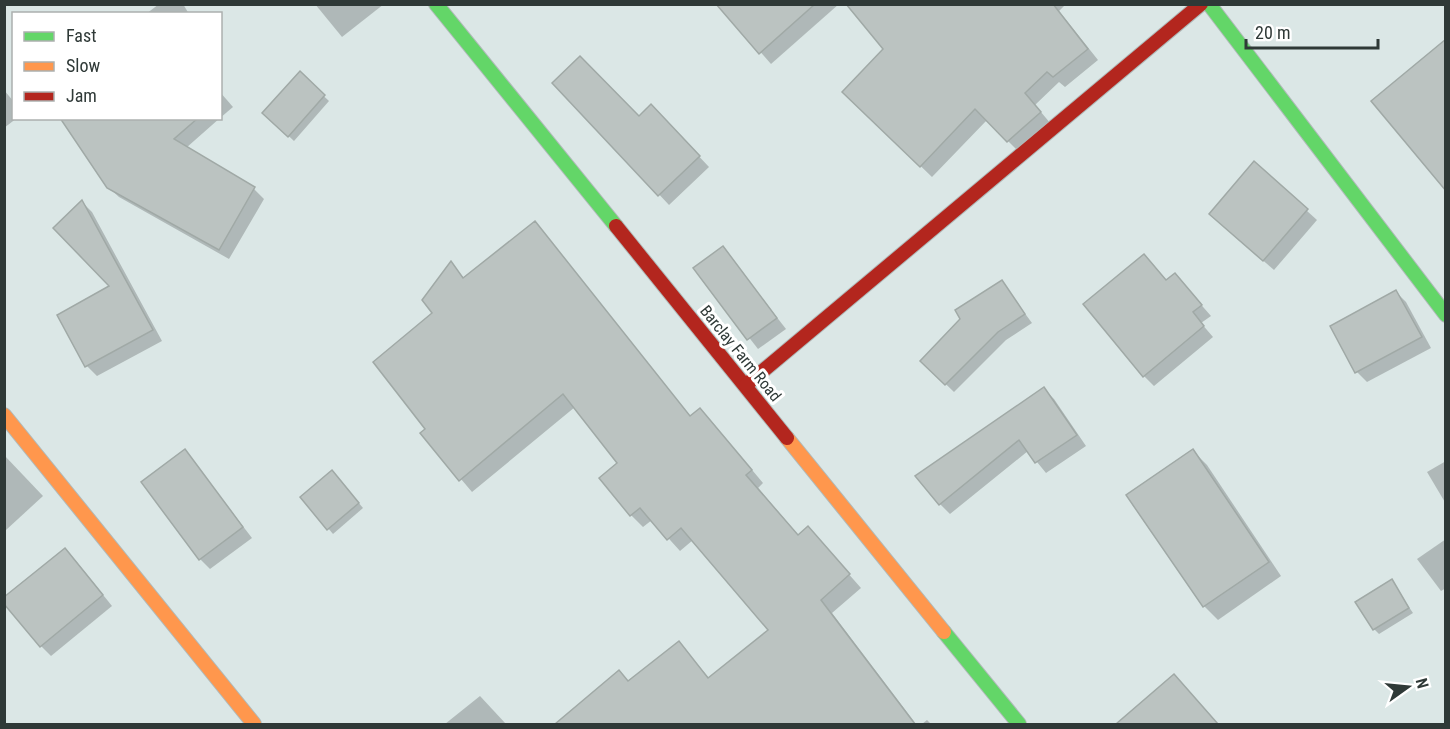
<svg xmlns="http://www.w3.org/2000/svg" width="1450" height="729" font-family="'Roboto Condensed',sans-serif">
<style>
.shadow{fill:#0003}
.building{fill:#bbc3c1;stroke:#a0a9a6;stroke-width:1.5}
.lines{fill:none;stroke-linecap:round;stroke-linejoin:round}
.fast-casing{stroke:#b0bab9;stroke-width:16}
.slow-casing{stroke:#b0bab9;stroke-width:16}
.jam-casing{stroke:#b0bab9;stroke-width:16}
.fast{stroke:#63d668;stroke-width:14}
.slow{stroke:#ff974d;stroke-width:14}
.jam{stroke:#b3261e;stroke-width:14}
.labels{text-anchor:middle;stroke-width:6;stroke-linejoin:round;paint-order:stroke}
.street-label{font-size:16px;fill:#2f3937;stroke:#fff}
</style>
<rect width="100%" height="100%" fill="#dbe7e6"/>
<g class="shadow">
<polygon points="159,4 183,4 189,14 146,14"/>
<polygon points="315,4 384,4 342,37"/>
<polygon points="718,4 839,4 771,64"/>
<polygon points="848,4 1066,4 1059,11 1098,60 1065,87 1059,82 1035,105 1051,124 1019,152 987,120 932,177 844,92 885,49"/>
<polygon points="300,74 329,101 294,141 264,113"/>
<polygon points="555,83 639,118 661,116 709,167 669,205"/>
<polygon points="4,90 14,102 14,118 17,118 4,128"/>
<polygon points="220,92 233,107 220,118"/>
<polygon points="62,118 220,118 186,148 254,189 264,199 229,259 119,197 108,187"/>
<polygon points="1254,163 1317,220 1274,270 1221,224"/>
<polygon points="82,202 92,212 162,341 97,376 87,366 59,316 111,287"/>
<polygon points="535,223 691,417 700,410 712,422 763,483 758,488 799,536 808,528 861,588 832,613 916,724 594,724 579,706 629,682 679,643 710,679 771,630 693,540 680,551 652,520 643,527 631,515 619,463 575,407 472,492 422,433 428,429 434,314 451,264 465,279"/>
<polygon points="723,248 786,329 758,349 695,268"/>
<polygon points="1175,275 1211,316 1201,323 1213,337 1154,386 1144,376"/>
<polygon points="1002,282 1032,323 1006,340 954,392 922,361"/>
<polygon points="1396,292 1406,302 1431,348 1367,382 1357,372 1332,327"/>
<polygon points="1044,389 1054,399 1086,446 1046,473 1028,451 950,514 940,504"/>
<polygon points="185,451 252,538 210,569 200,559"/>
<polygon points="1193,451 1207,465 1281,576 1218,620 1204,606"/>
<polygon points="4,455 43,496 6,530 4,528"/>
<polygon points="1446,461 1446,504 1427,472"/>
<polygon points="337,477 363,508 333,534 302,497"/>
<polygon points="1446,539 1446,588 1441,591 1417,559"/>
<polygon points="75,560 112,606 51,656 41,646"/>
<polygon points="1391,581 1413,613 1379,634 1374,629"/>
<polygon points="1174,676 1218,724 1118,724"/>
<polygon points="480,696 506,724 445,724"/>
<polygon points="927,720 931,724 922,724"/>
</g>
<g class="building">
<polygon points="716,4 815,4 759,54"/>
<polygon points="846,4 1053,4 1088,49 1053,77 1047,72 1025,93 1041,112 1007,142 975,109 920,167 842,92 883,49"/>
<polygon points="1446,39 1446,191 1371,101"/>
<polygon points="580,56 639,116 651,104 700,156 658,196 552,83"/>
<polygon points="300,71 325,95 288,137 262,113"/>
<polygon points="60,118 198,118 174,139 255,187 219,250 107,188"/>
<polygon points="1254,161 1308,209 1263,261 1209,214"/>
<polygon points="82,200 153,330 85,367 57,315 109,286 53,228"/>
<polygon points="535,221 690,416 700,408 752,470 746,475 798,535 808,526 850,574 821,600 915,724 555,724 619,670 628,681 679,641 708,678 768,630 681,528 667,540 640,508 630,516 599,478 617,463 563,394 459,481 420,433 425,429 373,362 432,313 422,300 451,261 463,278"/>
<polygon points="723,246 777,318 747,340 693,268"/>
<polygon points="1144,254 1166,280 1175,273 1202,305 1193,312 1204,326 1143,377 1083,304"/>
<polygon points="1002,280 1025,314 998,332 945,385 920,361 960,319 955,310"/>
<polygon points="1396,290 1422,337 1355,373 1330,326"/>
<polygon points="1044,387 1077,435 1035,463 1019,440 939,505 915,476"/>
<polygon points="185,449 243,527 199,560 141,482"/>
<polygon points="1193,449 1269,562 1203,607 1126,495"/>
<polygon points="332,470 359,503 327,530 300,497"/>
<polygon points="65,548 103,595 40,647 4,604 4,597"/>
<polygon points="1392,579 1409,608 1373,630 1355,602"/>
<polygon points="1174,674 1218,724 1116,724"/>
</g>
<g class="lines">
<g class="fast-casing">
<g id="fast">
<polyline points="436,4 616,226"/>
<polyline points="1209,4 1446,315"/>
<polyline points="944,632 1019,724"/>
</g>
</g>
<g class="slow-casing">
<g id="slow">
<polyline points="4,415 254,724"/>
<polyline points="787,438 944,632"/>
</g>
</g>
<g class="jam-casing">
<g id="jam">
<polyline points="616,226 787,438"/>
<polyline points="746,385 1201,4"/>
</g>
</g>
<use href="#fast" class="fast"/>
<use href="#slow" class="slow"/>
<use href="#jam" class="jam"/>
</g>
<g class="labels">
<g class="street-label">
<text transform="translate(741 353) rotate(51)" y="6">Barclay Farm Road</text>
</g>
</g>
<rect width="1450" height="729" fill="none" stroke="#2f3937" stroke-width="12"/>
<rect x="12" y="12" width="210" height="108" fill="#ffffff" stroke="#acb0af" stroke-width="1.5"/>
<rect x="24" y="32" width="30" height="9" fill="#63d668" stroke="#acb0af" stroke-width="1.5"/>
<text x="66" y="42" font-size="18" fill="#2f3937">Fast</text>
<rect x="24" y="62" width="30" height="9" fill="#ff974d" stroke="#acb0af" stroke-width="1.5"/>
<text x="66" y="72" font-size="18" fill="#2f3937">Slow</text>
<rect x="24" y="92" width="30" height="9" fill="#b3261e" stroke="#acb0af" stroke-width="1.5"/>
<text x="66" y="102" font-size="18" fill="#2f3937">Jam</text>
<g transform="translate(1408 687) rotate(75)" stroke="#ffffff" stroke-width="4.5" paint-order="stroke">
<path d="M0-4.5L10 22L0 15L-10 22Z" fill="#2f3937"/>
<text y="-9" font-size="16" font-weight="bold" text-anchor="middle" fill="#2f3937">N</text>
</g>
<path d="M1246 39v9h132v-9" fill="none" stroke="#2f3937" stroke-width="3"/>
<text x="1255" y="39" font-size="18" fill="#2f3937" stroke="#ffffff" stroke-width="4.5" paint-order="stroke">20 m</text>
</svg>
